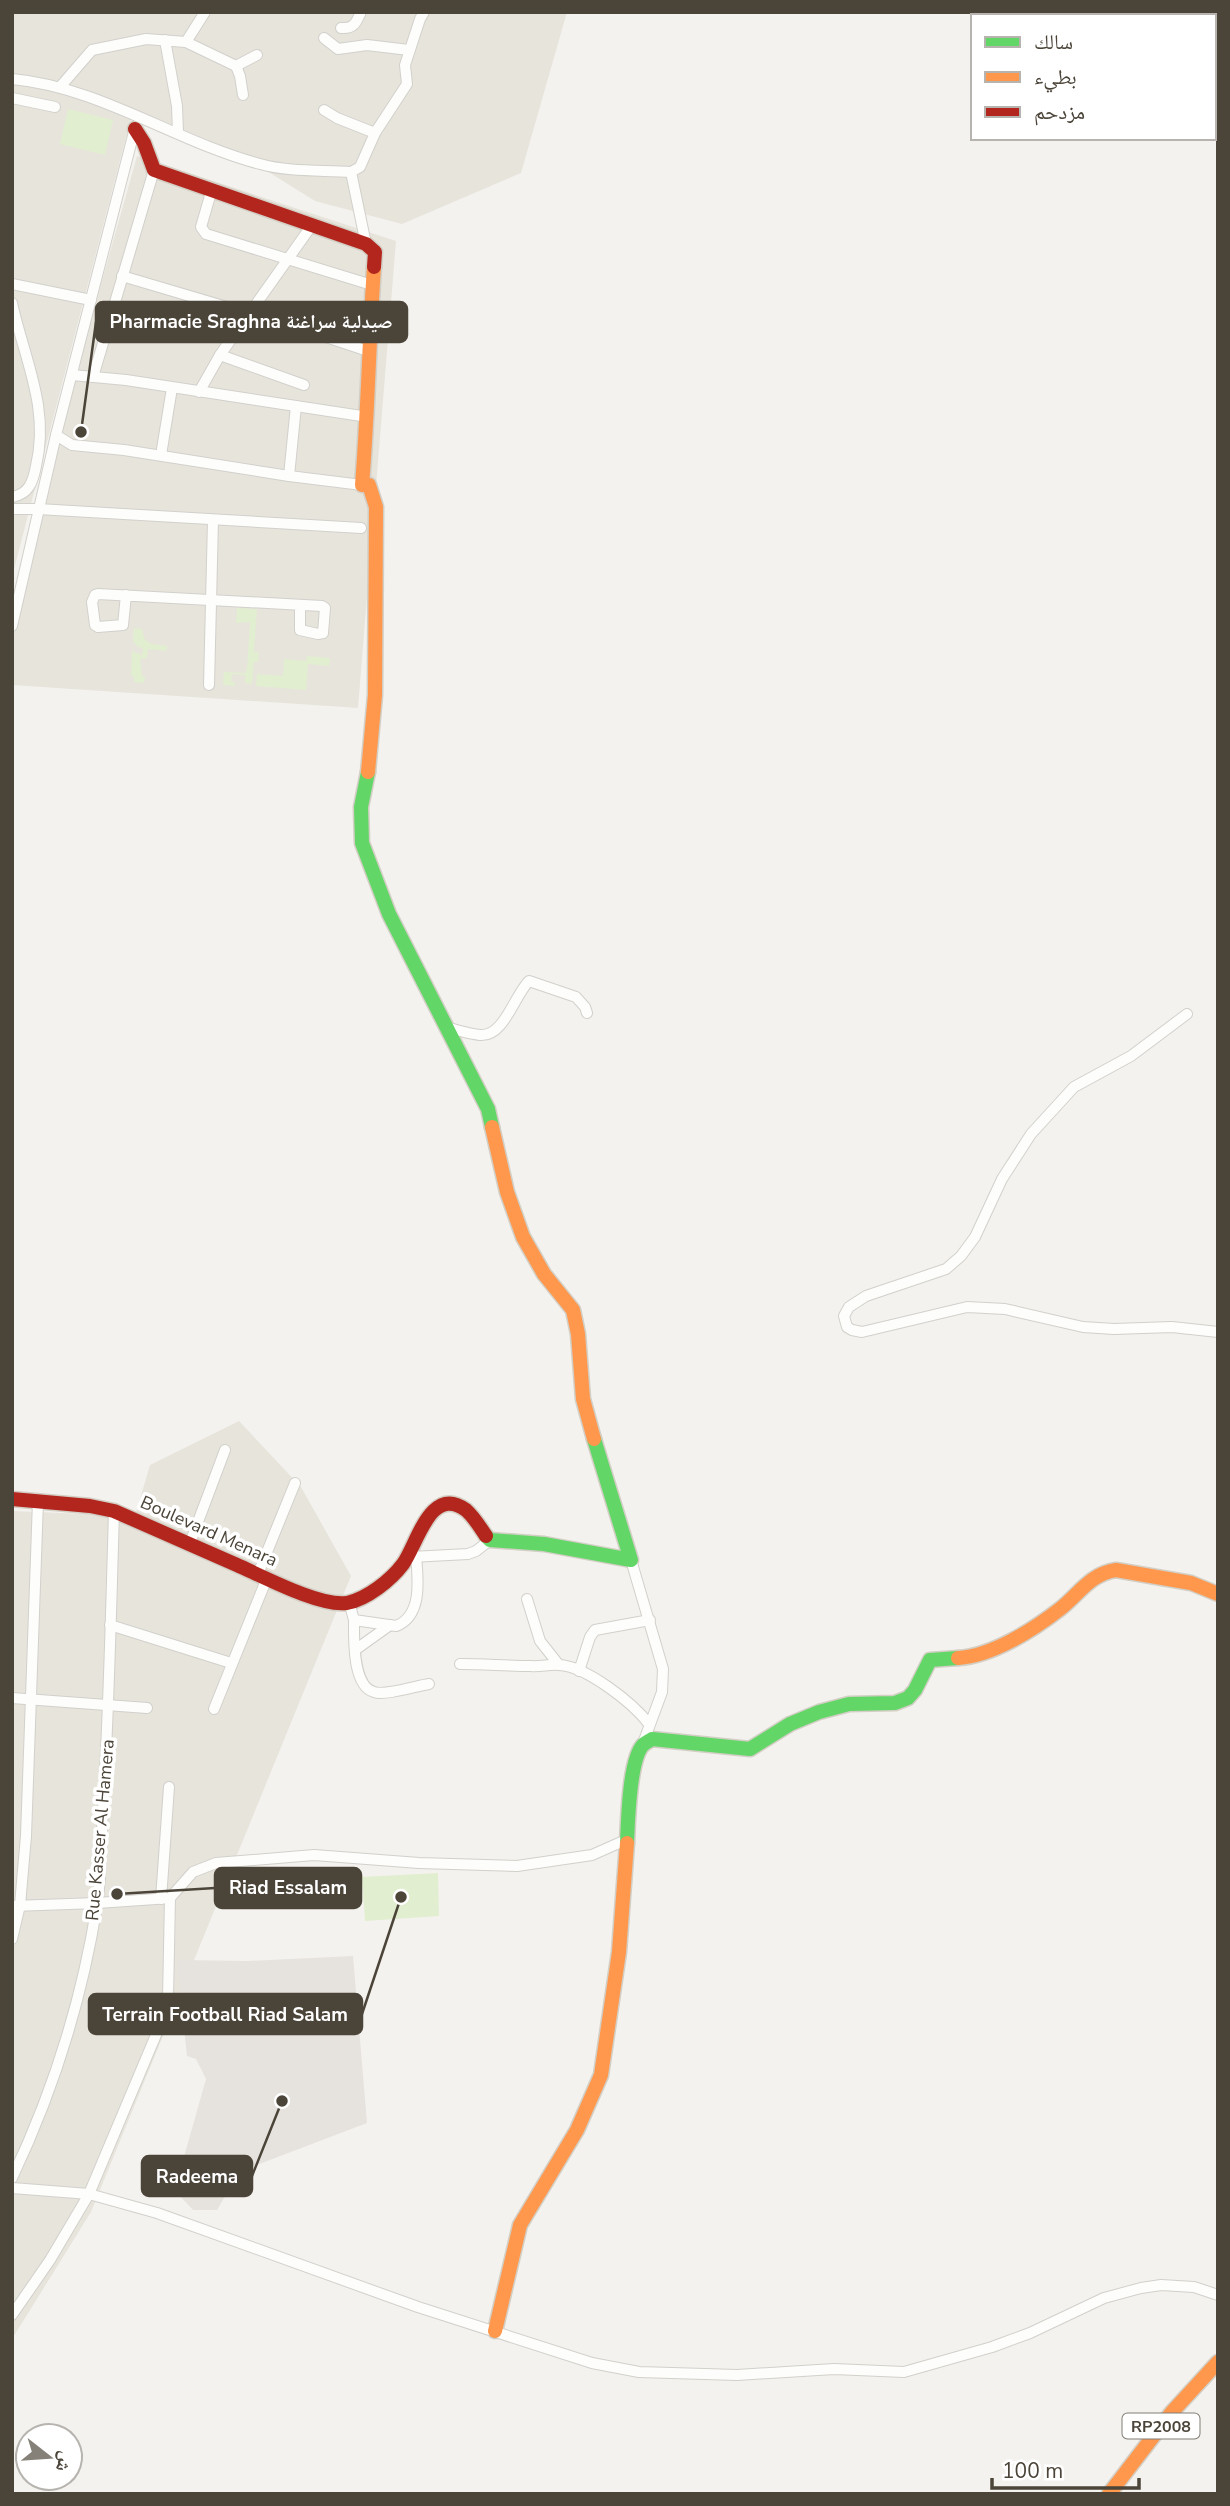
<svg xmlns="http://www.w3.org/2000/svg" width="1230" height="2506" font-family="'Nunito Sans','Noto Naskh Arabic',sans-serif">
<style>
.residential{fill:#e7e4dc}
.industrial{fill:#e6e2de}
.green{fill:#e1eecf}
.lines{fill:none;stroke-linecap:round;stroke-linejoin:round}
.street-casing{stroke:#d2d0cb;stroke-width:12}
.fast-casing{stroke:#d3cfc5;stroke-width:17}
.slow-casing{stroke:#d3cfc5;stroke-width:17}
.jam-casing{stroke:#d3cfc5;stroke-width:17}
.street{stroke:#fdfdfc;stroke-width:10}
.fast{stroke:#63d668;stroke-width:14}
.slow{stroke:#ff974d;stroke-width:14}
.jam{stroke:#b3261e;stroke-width:14}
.labels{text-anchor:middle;stroke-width:7;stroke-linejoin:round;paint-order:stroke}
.shield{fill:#fff;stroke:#817c74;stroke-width:2}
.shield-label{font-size:16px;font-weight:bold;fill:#4b4439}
.street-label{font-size:18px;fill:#4b4439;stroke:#fff}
.leader{fill:none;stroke:#4b4439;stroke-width:2.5}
.callout-dot{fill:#4b4439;stroke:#fff;stroke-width:2.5}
.callout{fill:#4b4439;stroke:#4b4439;stroke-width:2.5}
.callout-label{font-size:19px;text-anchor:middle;font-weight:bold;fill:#fff}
</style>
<rect width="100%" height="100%" fill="#f4f2ee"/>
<g class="residential">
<polygon points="12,12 567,12 521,173 402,224 315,201 262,168 170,136 131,118 12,577"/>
<polygon points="137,156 396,241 358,708 12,685 12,602"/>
<polygon points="239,1421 301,1487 351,1576 91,2212 12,2339 12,1511 135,1516 150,1465"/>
</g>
<polygon class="industrial" points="353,1956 367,2123 246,2169 246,2174 241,2186 224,2198 217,2210 193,2210 179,2195 178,2178 206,2079 196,2059 187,2056 177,1960 247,1961"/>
<g class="green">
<polygon points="68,109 113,120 105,155 60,144"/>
<polygon points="237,608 257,609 254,652 259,652 258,662 254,662 252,684 245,683 245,675 232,674 231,682 235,682 235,686 223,685 224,672 245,673 247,669 250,622 236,623"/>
<polygon points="134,628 142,629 145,640 152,644 167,646 167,651 148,649 147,658 140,659 142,676 145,677 144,683 134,682 134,677 131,675 132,651 142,655 143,648 138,647 133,641"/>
<polygon points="307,656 330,658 329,666 308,664 306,690 256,686 257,674 283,676 284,659 306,661"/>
<polygon points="438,1873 439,1916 365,1921 362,1877"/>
</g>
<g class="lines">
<g class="street-casing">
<g id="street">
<path d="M341,28C354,29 356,23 361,12"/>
<polyline points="324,38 338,49 367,45 409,50"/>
<polyline points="165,40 177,106 178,133"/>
<polyline points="186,42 205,12"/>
<polyline points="236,66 257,55"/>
<path d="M12,79C100,87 176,142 260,164C288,172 321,170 351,172L360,167L375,133L407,84L405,65L420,19L424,12"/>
<polyline points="60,87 92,50 146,39 186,42 236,66 240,76 243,95"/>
<polyline points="12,98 55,107"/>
<polyline points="324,110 337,118 375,133"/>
<polyline points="351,172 366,244"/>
<polyline points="212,189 201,227 206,234 372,285"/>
<polyline points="122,276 308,331 368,351"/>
<polyline points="12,284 91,300"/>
<path d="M12,303C24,358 50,408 36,466C33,482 29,494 12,497"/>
<polyline points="220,355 304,385"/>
<polyline points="72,375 126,380 368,417"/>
<polyline points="93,377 154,170"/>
<polyline points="199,392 220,355 312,225"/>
<polyline points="56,435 72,445 124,450 289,476 362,485"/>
<polyline points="161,455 172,388"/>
<polyline points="289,476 296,406"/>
<polyline points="12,509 38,509 361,528"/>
<polyline points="126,595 123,625 98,627 95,625 92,602 95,595 98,594 322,606 325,608 323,633 318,634 300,630 300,605"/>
<polyline points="12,626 56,435 135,128"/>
<polyline points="209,685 213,520"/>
<polyline points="1187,1014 1131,1056 1074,1087 1031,1134 1002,1179 975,1237 961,1256 946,1269 866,1296 849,1307 844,1316 847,1327 852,1330 862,1332 967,1307 1005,1309 1083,1327 1114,1329 1172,1327 1218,1332"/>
<path d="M448,1028C458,1030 469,1034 480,1035C504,1037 514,996 529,981L576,997L585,1007L587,1013"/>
<polyline points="190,1543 225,1450"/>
<polyline points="411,1557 468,1554 476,1551 490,1540"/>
<polyline points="631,1560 663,1669 662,1692 642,1746"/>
<polyline points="258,1574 295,1483"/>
<polyline points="527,1599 540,1641 559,1665"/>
<path d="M349,1602L354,1620L396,1626C423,1616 418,1578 416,1556"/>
<path d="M354,1620C354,1637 352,1686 374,1692C385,1696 416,1686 429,1684"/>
<polyline points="110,1625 231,1663"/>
<polyline points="355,1650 390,1625"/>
<path d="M460,1664C484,1664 507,1666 531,1666C540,1667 550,1664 559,1665C586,1666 633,1703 649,1724"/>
<polyline points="579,1671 590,1637 595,1630 650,1620"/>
<polyline points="12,1698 147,1708"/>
<polyline points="214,1709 267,1578"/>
<polyline points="161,1899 169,1787"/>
<polyline points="12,1906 97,1903 170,1898"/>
<polyline points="12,1939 20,1905 26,1836 38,1501"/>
<path d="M12,2178C53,2092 82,1999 97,1905C102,1873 101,1841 103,1809C109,1710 111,1611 114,1511"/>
<polyline points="12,2188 89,2194 157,2213 418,2307 592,2363 639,2372 737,2375 834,2369 904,2372 992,2347 1030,2333 1104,2298 1141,2288 1161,2285 1194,2287 1218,2295"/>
<polyline points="12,2315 50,2260 89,2194 161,2023 168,1998 170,1898 193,1872 216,1863 314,1855 419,1863 517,1866 592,1855 628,1839"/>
</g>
</g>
<g class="fast-casing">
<g id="fast">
<polyline points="368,772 361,807 362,843 389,914 488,1109 492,1127"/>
<polyline points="486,1536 490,1540 544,1544 631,1560 594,1439"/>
<path d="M627,1843C628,1822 629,1760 643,1745C645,1743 649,1741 652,1739L750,1749L790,1724L819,1712L849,1704L895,1703L908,1698L915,1690L930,1660L958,1658"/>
</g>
</g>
<g class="slow-casing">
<g id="slow">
<path d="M368,772L375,695L376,507L369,485H362C368,412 369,340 374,267"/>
<polyline points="492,1127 507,1192 523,1237 544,1274 573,1310 578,1334 583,1399 594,1439"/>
<path d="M958,1658C992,1656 1033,1630 1060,1609C1079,1594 1090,1574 1116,1570L1191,1583L1218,1594"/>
<polyline points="495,2331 520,2225 577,2130 601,2075 619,1952 627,1843"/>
<polyline points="1109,2494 1172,2412 1218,2362"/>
</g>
</g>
<g class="jam-casing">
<g id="jam">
<polyline points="135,129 144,143 154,170 366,244 375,252 374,267"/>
<path d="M12,1499L90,1506L114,1511C155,1529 196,1547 237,1565C262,1576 320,1607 347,1603C367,1599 391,1580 403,1564C417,1545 430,1484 466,1510C474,1517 480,1527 486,1536"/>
</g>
</g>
<use href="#street" class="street"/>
<use href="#fast" class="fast"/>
<use href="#slow" class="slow"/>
<use href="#jam" class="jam"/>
</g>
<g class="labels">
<rect class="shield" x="1122.5" y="2413.5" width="77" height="25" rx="5"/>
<g class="shield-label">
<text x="1161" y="2432">RP2008</text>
</g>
<g class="street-label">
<text transform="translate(209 1531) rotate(24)" y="6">Boulevard Menara</text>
<text transform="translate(100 1830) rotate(-85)" y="6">Rue Kasser Al Hamera</text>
</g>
</g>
<path class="leader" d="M81 432L96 322M117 1894L215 1888M401 1897L362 2014M282 2101L252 2176"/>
<g class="callout-dot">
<circle cx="81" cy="432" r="7"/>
<circle cx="117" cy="1894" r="7"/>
<circle cx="401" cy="1897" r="7"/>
<circle cx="282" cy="2101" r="7"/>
</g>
<g class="callout">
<rect x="96" y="302" width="311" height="40" rx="7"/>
<rect x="215" y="1868" width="146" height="40" rx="7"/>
<rect x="89" y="1994" width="273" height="40" rx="7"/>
<rect x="142" y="2156" width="110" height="40" rx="7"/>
</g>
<g class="callout-label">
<text x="251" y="328">Pharmacie Sraghna صيدلية سراغنة</text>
<text x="288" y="1894">Riad Essalam</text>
<text x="225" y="2021">Terrain Football Riad Salam</text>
<text x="197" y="2183">Radeema</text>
</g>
<rect width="1230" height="2506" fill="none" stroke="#4b4439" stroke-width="28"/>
<rect x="971" y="14" width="245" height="126" fill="#ffffff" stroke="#b7b4b0" stroke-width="2"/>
<rect x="985" y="37" width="35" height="10" fill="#63d668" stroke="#b7b4b0" stroke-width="2"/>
<text x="1034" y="49" font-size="21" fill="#4b4439">سالك</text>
<rect x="985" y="72" width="35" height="10" fill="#ff974d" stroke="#b7b4b0" stroke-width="2"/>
<text x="1034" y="84" font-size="21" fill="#4b4439">بطيء</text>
<rect x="985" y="107" width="35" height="10" fill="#b3261e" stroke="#b7b4b0" stroke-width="2"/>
<text x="1034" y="119" font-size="21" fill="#4b4439">مزدحم</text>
<g transform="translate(49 2457) rotate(107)"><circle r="33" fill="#ffffff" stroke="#b7b4b0" stroke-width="2"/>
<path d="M0-5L12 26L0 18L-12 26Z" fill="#868178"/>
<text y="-10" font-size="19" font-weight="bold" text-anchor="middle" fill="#4b4439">ش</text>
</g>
<path d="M992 2478v10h147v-10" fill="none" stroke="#4b4439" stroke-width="3.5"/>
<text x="1002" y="2478" font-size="21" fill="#4b4439" stroke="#ffffff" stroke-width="5" paint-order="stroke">100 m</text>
</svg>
